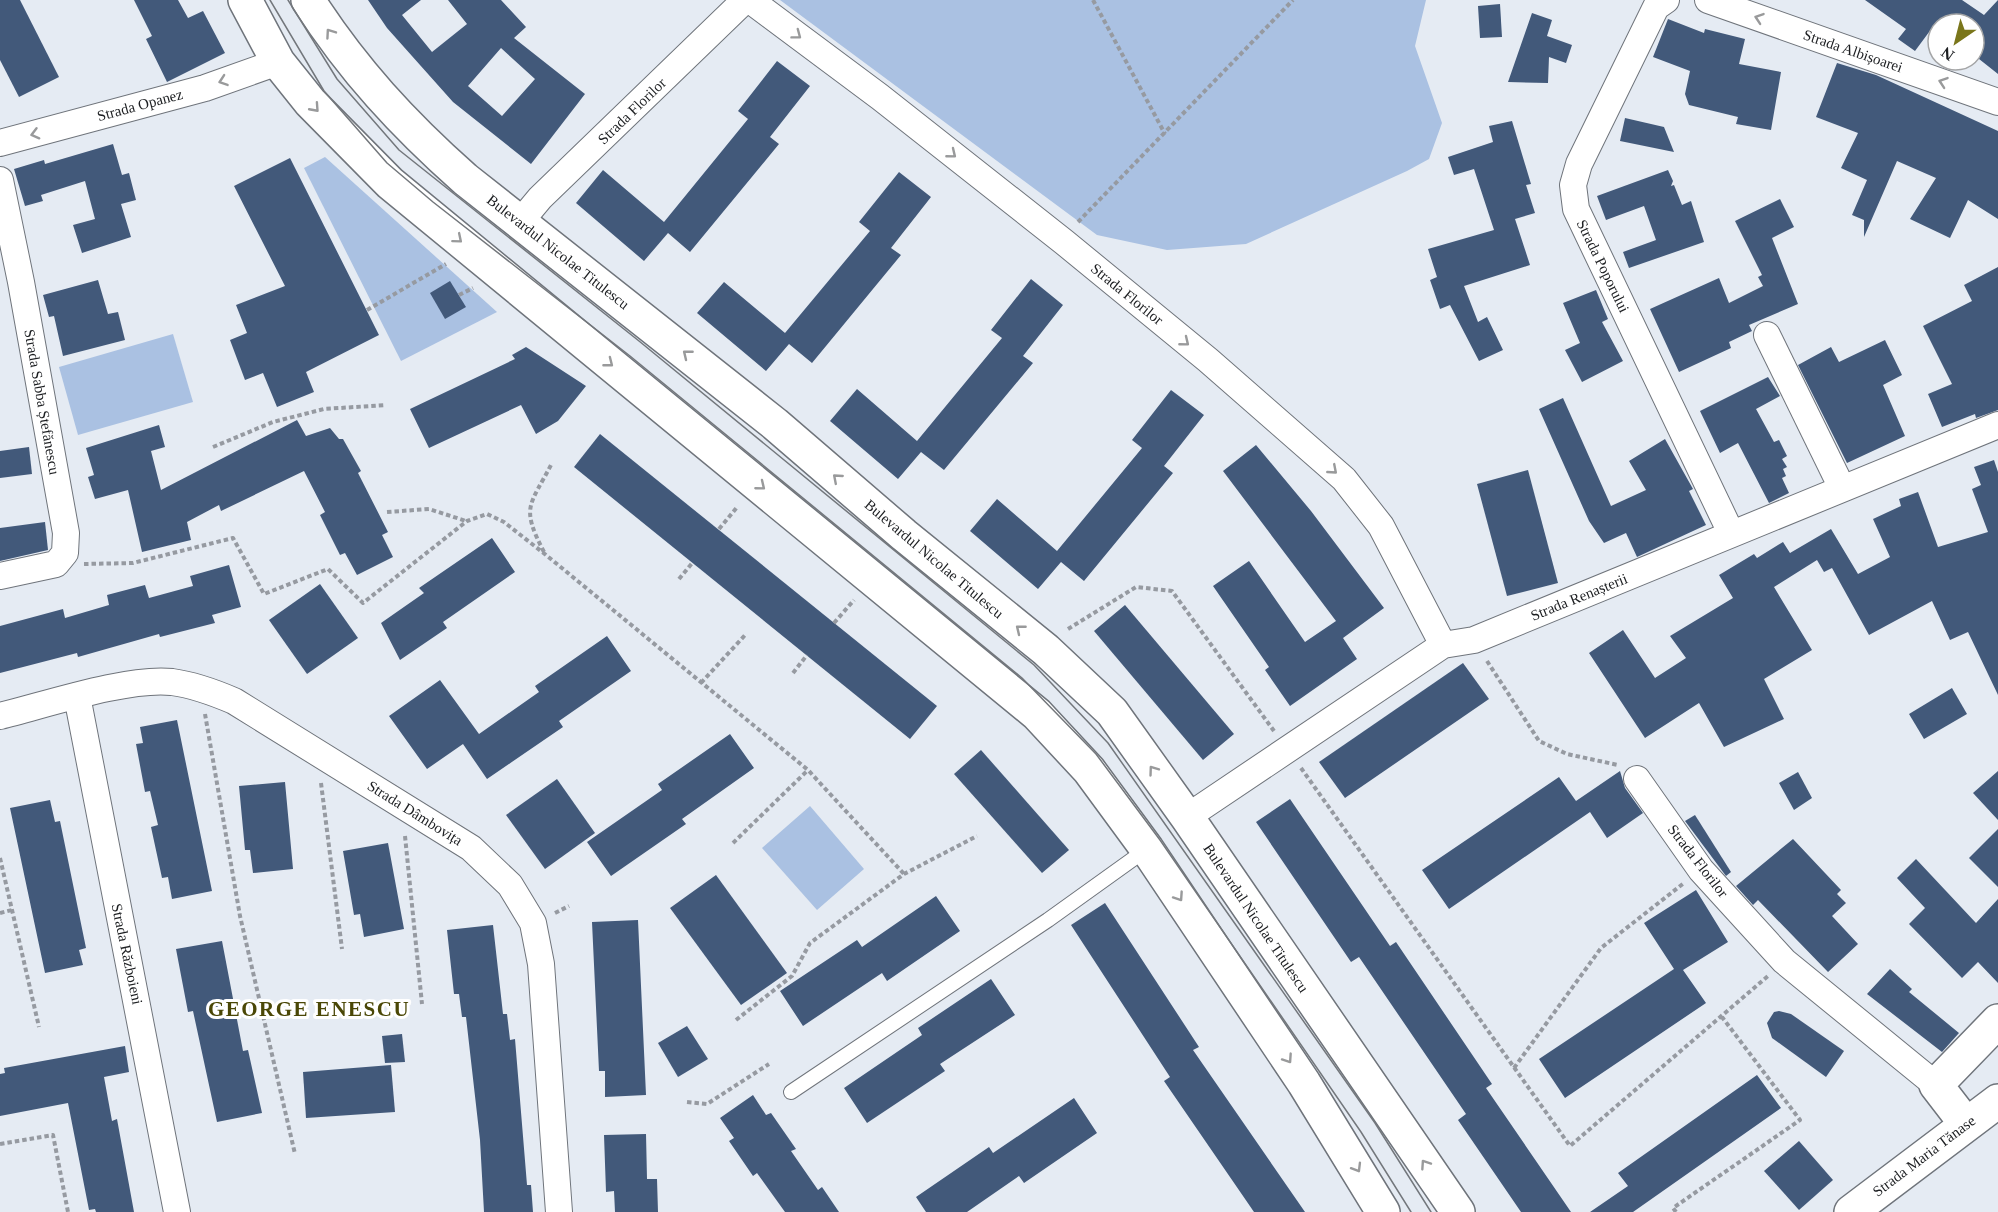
<svg xmlns="http://www.w3.org/2000/svg" width="1998" height="1212" font-family="Georgia,serif">
<style>
.green{fill:#aac1e2}
.building{fill:#42597a;fill-rule:evenodd}
.lines{fill:none;stroke-linecap:round;stroke-linejoin:round}
.lane-casing{stroke:#6f747b;stroke-width:16}
.street-casing{stroke:#6f747b;stroke-width:28}
.secondary-casing{stroke:#6f747b;stroke-width:36}
.path{stroke:#969aa1;stroke-width:4;stroke-dasharray:4.5 3;stroke-linecap:butt}
.lane{stroke:#fff;stroke-width:14}
.street{stroke:#fff;stroke-width:26}
.secondary{stroke:#fff;stroke-width:33}
.tram{stroke:#73777c;stroke-width:1.5}
.oneway{stroke:#999a9b}
.labels{text-anchor:middle;stroke-width:6;stroke-linejoin:round;paint-order:stroke}
.street-label{font-size:15px;fill:#1c1e21;stroke:#fff}
.district-label{font-size:21px;font-weight:bold;letter-spacing:1.5px;fill:#4a4706;stroke:#fff}
</style>
<rect width="100%" height="100%" fill="#e5ebf3"/>
<g class="green">
<polygon points="780,0 1426,0 1415,46 1442,123 1429,159 1407,171 1246,244 1167,250 1097,235"/>
<polygon points="325,157 497,312 401,361 304,168"/>
<polygon points="173,334 193,402 78,435 59,367"/>
<polygon points="810,806 864,869 817,910 762,848"/>
</g>
<g class="building">
<polygon points="0,0 20,0 59,77 19,97 0,60"/>
<polygon points="134,0 178,0 188,18 203,11 225,53 167,82 146,39 152,36"/>
<path d="M368,0H421L402,15L432,52L467,24L448,0H501L526,27L514,38L585,94L531,164L453,102L387,28ZM501,48L535,79L502,116L468,86Z"/>
<polygon points="1865,0 1962,0 1984,15 1998,0 1998,74 1974,55 1974,24 1935,24 1915,51 1898,39 1906,29"/>
<polygon points="1500,4 1502,37 1480,38 1478,6"/>
<polygon points="1532,13 1552,20 1547,36 1572,45 1566,63 1549,57 1548,83 1508,82"/>
<polygon points="1668,19 1704,33 1705,29 1745,39 1739,64 1781,72 1771,130 1736,124 1738,117 1689,105 1685,94 1690,71 1653,57"/>
<polygon points="777,61 810,86 770,137 779,144 690,252 668,233 644,261 576,203 603,170 664,222 748,119 738,111"/>
<polygon points="1837,63 1876,75 1998,131 1998,219 1968,200 1950,238 1910,219 1936,178 1897,161 1864,237 1864,220 1852,215 1867,180 1841,168 1858,133 1816,117"/>
<polygon points="1625,118 1664,127 1674,152 1620,141"/>
<polygon points="1512,121 1531,184 1526,185 1535,213 1515,219 1530,265 1464,286 1478,322 1487,317 1503,350 1479,361 1450,305 1440,309 1430,280 1437,277 1428,249 1494,230 1474,169 1454,175 1448,157 1493,142 1489,126"/>
<polygon points="113,144 122,175 129,173 136,200 121,204 131,237 82,253 73,225 95,219 85,181 41,195 43,201 25,206 14,169 44,160 45,164"/>
<polygon points="290,158 379,335 306,372 314,392 277,407 263,373 245,380 230,340 247,333 236,305 285,286 234,186"/>
<polygon points="1668,170 1673,181 1671,186 1674,185 1682,205 1691,201 1704,242 1629,268 1623,252 1656,240 1644,206 1606,220 1597,196"/>
<polygon points="899,172 931,197 891,248 901,255 812,363 789,344 766,371 697,313 724,282 785,333 870,231 859,222"/>
<polygon points="1780,199 1794,227 1772,238 1798,304 1749,325 1752,331 1729,342 1731,348 1679,372 1650,309 1719,278 1729,303 1763,286 1758,277 1762,275 1735,221"/>
<polygon points="1998,267 1998,410 1976,418 1975,414 1942,427 1928,394 1952,384 1923,326 1972,301 1964,285"/>
<polygon points="1031,279 1063,305 1023,356 1033,363 944,470 921,452 898,479 830,421 857,389 917,441 1002,338 991,330"/>
<polygon points="98,280 108,314 118,312 125,340 63,356 54,316 49,317 43,295"/>
<polygon points="450,281 466,307 445,319 430,293"/>
<polygon points="1596,290 1608,319 1602,322 1623,361 1582,382 1565,350 1580,343 1563,303"/>
<polygon points="1885,340 1902,375 1883,385 1905,436 1847,463 1798,365 1831,347 1839,362"/>
<polygon points="526,347 586,386 558,421 536,434 521,405 429,448 410,409 515,359 512,355"/>
<polygon points="1768,377 1780,396 1756,409 1774,442 1779,440 1787,456 1782,459 1787,467 1783,469 1786,476 1782,478 1789,493 1769,503 1738,443 1720,453 1700,411"/>
<polygon points="1171,390 1204,415 1164,466 1173,473 1084,581 1061,562 1038,589 970,531 997,499 1057,551 1142,448 1132,440"/>
<polygon points="1563,398 1611,506 1646,490 1629,461 1665,439 1693,489 1689,491 1706,525 1637,557 1626,533 1604,543 1589,521 1539,409"/>
<polygon points="297,420 306,436 330,428 339,439 343,439 361,471 358,473 388,532 382,535 393,557 357,575 345,553 340,555 320,515 325,512 304,471 221,511 219,505 187,522 191,540 142,552 128,490 95,499 88,477 94,475 86,448 159,425 165,447 151,451 161,490"/>
<polygon points="600,434 937,706 910,739 574,467"/>
<polygon points="1256,445 1311,511 1384,608 1343,638 1357,659 1290,706 1265,670 1269,667 1213,586 1249,561 1305,642 1336,621 1223,471"/>
<polygon points="29,447 32,474 0,478 0,451"/>
<polygon points="1994,460 1998,472 1998,695 1968,632 1950,640 1932,601 1869,635 1832,568 1824,572 1817,560 1774,587 1812,650 1764,679 1784,719 1724,747 1699,703 1645,738 1589,653 1623,630 1655,678 1686,658 1670,636 1733,598 1719,575 1754,554 1757,558 1783,542 1790,553 1831,529 1858,574 1890,557 1873,519 1901,506 1899,499 1918,492 1938,547 1988,532 1972,489 1981,485 1974,467"/>
<polygon points="1528,470 1558,583 1507,596 1477,484"/>
<polygon points="45,522 48,550 0,561 0,528"/>
<polygon points="492,538 515,572 443,622 447,628 400,660 381,623 424,593 419,588"/>
<polygon points="229,565 241,607 212,615 215,623 160,637 159,634 78,657 77,653 0,673 0,626 63,609 65,618 109,605 107,595 145,585 149,598 193,586 190,576"/>
<polygon points="320,584 358,638 307,674 269,620"/>
<polygon points="1125,605 1234,734 1203,760 1094,631"/>
<polygon points="607,636 631,671 559,721 563,727 487,779 463,744 427,769 389,716 440,680 479,734 539,692 535,686"/>
<polygon points="1463,663 1489,699 1345,798 1319,762"/>
<polygon points="1952,688 1967,714 1924,739 1909,714"/>
<polygon points="177,720 212,891 172,899 168,877 162,878 151,827 158,825 150,791 145,792 136,744 143,743 140,727"/>
<polygon points="730,734 754,768 682,819 686,824 611,876 587,842 662,790 658,784"/>
<polygon points="981,750 1069,850 1042,873 954,774"/>
<polygon points="1620,771 1625,788 1643,813 1607,838 1590,812 1449,909 1422,870 1559,777 1576,801"/>
<polygon points="1998,771 1998,820 1973,793"/>
<polygon points="1798,772 1812,798 1794,810 1779,783"/>
<polygon points="557,779 595,833 545,869 506,815"/>
<polygon points="285,782 293,869 253,873 250,850 245,850 239,786"/>
<polygon points="1290,799 1390,946 1396,942 1492,1084 1486,1088 1571,1212 1521,1212 1458,1120 1466,1114 1359,957 1351,962 1256,822"/>
<polygon points="50,800 55,822 60,821 86,948 79,950 83,965 45,973 10,808"/>
<polygon points="1695,815 1731,872 1726,876 1685,821"/>
<polygon points="1998,829 1998,887 1969,858"/>
<polygon points="1793,839 1841,890 1837,894 1846,903 1832,916 1858,944 1828,972 1758,900 1753,905 1736,886"/>
<polygon points="388,843 404,929 364,937 360,914 354,915 343,851"/>
<polygon points="1916,859 1976,923 1998,899 1998,983 1978,962 1962,978 1909,924 1925,908 1897,878"/>
<polygon points="716,875 787,973 741,1005 670,908"/>
<polygon points="1696,890 1728,942 1683,970 1706,1003 1565,1098 1539,1059 1674,969 1644,923"/>
<polygon points="936,896 960,931 887,981 882,973 803,1026 780,991 857,940 862,947"/>
<polygon points="1105,903 1199,1047 1193,1050 1305,1212 1254,1212 1164,1081 1170,1077 1071,925"/>
<polygon points="638,920 646,1095 605,1097 605,1071 599,1071 592,922"/>
<polygon points="493,925 503,1014 507,1014 510,1040 515,1039 527,1185 531,1185 533,1212 484,1212 480,1140 466,1017 462,1017 459,994 454,994 447,930"/>
<polygon points="222,941 243,1051 248,1050 262,1113 217,1122 193,1011 188,1012 176,949"/>
<polygon points="1890,969 1912,989 1909,992 1959,1033 1942,1052 1867,994"/>
<polygon points="991,979 1015,1015 940,1064 945,1071 867,1123 844,1088 922,1035 918,1028"/>
<polygon points="1779,1011 1791,1014 1844,1051 1826,1077 1772,1038 1767,1023 1774,1012"/>
<polygon points="687,1026 708,1059 678,1077 658,1043"/>
<polygon points="402,1034 405,1062 385,1063 382,1036"/>
<polygon points="125,1046 129,1072 104,1077 112,1121 117,1119 134,1212 96,1212 95,1209 89,1210 68,1103 0,1116 0,1074 5,1073 4,1068"/>
<polygon points="391,1065 395,1112 306,1118 303,1072"/>
<polygon points="1757,1075 1781,1108 1633,1212 1590,1212 1628,1186 1618,1173"/>
<polygon points="753,1095 766,1115 771,1113 796,1149 791,1151 818,1190 822,1187 839,1212 785,1212 757,1173 753,1176 729,1141 734,1138 720,1118"/>
<polygon points="1074,1098 1097,1133 1024,1183 1019,1176 967,1212 926,1212 916,1197 989,1147 993,1153"/>
<polygon points="646,1134 647,1179 657,1179 658,1212 615,1212 614,1191 606,1192 604,1135"/>
<polygon points="1799,1141 1833,1180 1799,1210 1764,1171"/>
</g>
<g class="lines">
<g class="lane-casing">
<polyline id="lane" points="791,1092 1048,920 1147,849"/>
</g>
<g class="street-casing">
<g id="street">
<polyline points="750,0 880,97 1064,242 1208,360 1344,479 1381,526 1443,645"/>
<polyline points="1666,0 1656,7 1579,164 1573,185 1576,209 1731,533"/>
<polyline points="1708,0 1998,102"/>
<polyline points="0,143 205,88 278,62"/>
<polyline points="0,180 21,282 66,533 65,553 56,564 0,576"/>
<polyline points="520,222 540,198 745,0"/>
<polyline points="1767,335 1842,488"/>
<polyline points="77,696 177,1212"/>
<path d="M0,716C45,705 128,677 172,682C194,685 213,692 234,701L471,848L510,885L533,923L541,964L559,1212"/>
<polyline points="1637,779 1701,870 1784,961 1936,1085"/>
<polyline points="1187,817 1443,645 1474,640 1998,425"/>
</g>
</g>
<g class="secondary-casing">
<g id="secondary">
<polyline points="245,0 278,62 310,102 390,183 1037,714 1089,770 1147,849 1304,1083 1383,1212"/>
<path d="M308,0C353,70 403,124 465,179L775,424L904,535L1046,650L1112,712L1187,817L1458,1212"/>
<polyline points="1966,1124 1936,1085 1998,1021"/>
<polyline points="1851,1212 1998,1101"/>
</g>
</g>
<g class="path">
<polyline points="1093,0 1165,134"/>
<polyline points="1078,222 1293,0"/>
<polyline points="459,295 473,288"/>
<polyline points="367,310 446,264"/>
<polyline points="213,447 273,422 324,409 386,405"/>
<polyline points="387,512 429,509 466,521"/>
<polyline points="719,529 738,506"/>
<path d="M544,552C520,506 530,506 552,463"/>
<polyline points="84,564 133,563 233,538 264,594 328,569 363,603 467,521 487,514 504,522 546,555 808,770 904,874"/>
<polyline points="679,579 693,562"/>
<polyline points="834,623 854,600"/>
<polyline points="1068,629 1136,587 1172,591 1274,731"/>
<polyline points="1487,661 1539,741 1567,754 1618,765"/>
<polyline points="793,673 807,655"/>
<polyline points="701,683 746,634"/>
<polyline points="205,714 240,916 295,1154"/>
<polyline points="1301,768 1570,1146 1768,976"/>
<polyline points="321,783 342,949"/>
<polyline points="405,836 422,1004"/>
<polyline points="733,843 808,770"/>
<polyline points="0,858 39,1027"/>
<polyline points="0,913 12,910"/>
<polyline points="555,913 569,906"/>
<polyline points="736,1020 792,976 810,943 904,874 977,836"/>
<polyline points="1514,1068 1601,948 1684,883"/>
<polyline points="687,1102 707,1104 769,1064"/>
<polyline points="0,1144 53,1135 68,1212"/>
<polyline points="1676,1212 1673,1208 1800,1120 1722,1017"/>
</g>
<use href="#lane" class="lane"/>
<use href="#street" class="street"/>
<use href="#secondary" class="secondary"/>
<g class="tram">
<polyline points="270,0 324,91 387,163 433,202 630,356 1022,678 1096,754 1160,840 1361,1132 1411,1212"/>
<polyline points="288,0 337,79 399,150 639,341 1034,665 1108,743 1375,1123 1431,1212"/>
</g>
</g>
<defs><path id="oneway-chevron" d="M-2-3.5L2.5 0L-2 3.5" fill="none" stroke-width="1.6" stroke-linecap="round" stroke-linejoin="round" transform="scale(1.5)"/></defs>
<g class="oneway">
<use href="#oneway-chevron" transform="translate(1759 18) rotate(-161)"/>
<use href="#oneway-chevron" transform="translate(330 33) rotate(-125)"/>
<use href="#oneway-chevron" transform="translate(797 35) rotate(37)"/>
<use href="#oneway-chevron" transform="translate(223 81) rotate(161)"/>
<use href="#oneway-chevron" transform="translate(1943 82) rotate(-161)"/>
<use href="#oneway-chevron" transform="translate(315 108) rotate(48)"/>
<use href="#oneway-chevron" transform="translate(35 134) rotate(165)"/>
<use href="#oneway-chevron" transform="translate(952 154) rotate(39)"/>
<use href="#oneway-chevron" transform="translate(458 239) rotate(40)"/>
<use href="#oneway-chevron" transform="translate(1185 342) rotate(39)"/>
<use href="#oneway-chevron" transform="translate(687 354) rotate(-141)"/>
<use href="#oneway-chevron" transform="translate(609 363) rotate(38)"/>
<use href="#oneway-chevron" transform="translate(1333 470) rotate(41)"/>
<use href="#oneway-chevron" transform="translate(837 478) rotate(-139)"/>
<use href="#oneway-chevron" transform="translate(761 486) rotate(39)"/>
<use href="#oneway-chevron" transform="translate(1020 629) rotate(-141)"/>
<use href="#oneway-chevron" transform="translate(1153 770) rotate(-126)"/>
<use href="#oneway-chevron" transform="translate(1179 897) rotate(56)"/>
<use href="#oneway-chevron" transform="translate(1288 1059) rotate(56)"/>
<use href="#oneway-chevron" transform="translate(1425 1164) rotate(-124)"/>
<use href="#oneway-chevron" transform="translate(1357 1168) rotate(59)"/>
</g>
<g class="labels">
<g class="street-label">
<text transform="translate(1853 51) rotate(19)" y="5">Strada Albișoarei</text>
<text transform="translate(140 105) rotate(-15)" y="5">Strada Opanez</text>
<text transform="translate(632 111) rotate(-44)" y="5">Strada Florilor</text>
<text transform="translate(558 252) rotate(38)" y="5">Bulevardul Nicolae Titulescu</text>
<text transform="translate(1603 266) rotate(64)" y="5">Strada Poporului</text>
<text transform="translate(1127 294) rotate(39)" y="5">Strada Florilor</text>
<text transform="translate(42 402) rotate(80)" y="5">Strada Sabba Ștefănescu</text>
<text transform="translate(934 559) rotate(40)" y="5">Bulevardul Nicolae Titulescu</text>
<text transform="translate(1579 597) rotate(-22)" y="5">Strada Renașterii</text>
<text transform="translate(415 813) rotate(32)" y="5">Strada Dâmbovița</text>
<text transform="translate(1698 861) rotate(52)" y="5">Strada Florilor</text>
<text transform="translate(1256 918) rotate(56)" y="5">Bulevardul Nicolae Titulescu</text>
<text transform="translate(127 954) rotate(78)" y="5">Strada Războieni</text>
<text transform="translate(1924 1156) rotate(-37)" y="5">Strada Maria Tănase</text>
</g>
<g class="district-label">
<text x="309" y="1016">GEORGE ENESCU</text>
</g>
</g>
<g transform="translate(1956 42) rotate(215)"><circle r="28" fill="#ffffff" stroke="#a4a5a6" stroke-width="1.5"/>
<path d="M0-4.5L10 22L0 15L-10 22Z" fill="#7a761b"/>
<text y="-9" font-size="16" font-weight="bold" text-anchor="middle" fill="#1c1e21">N</text>
</g>
</svg>
